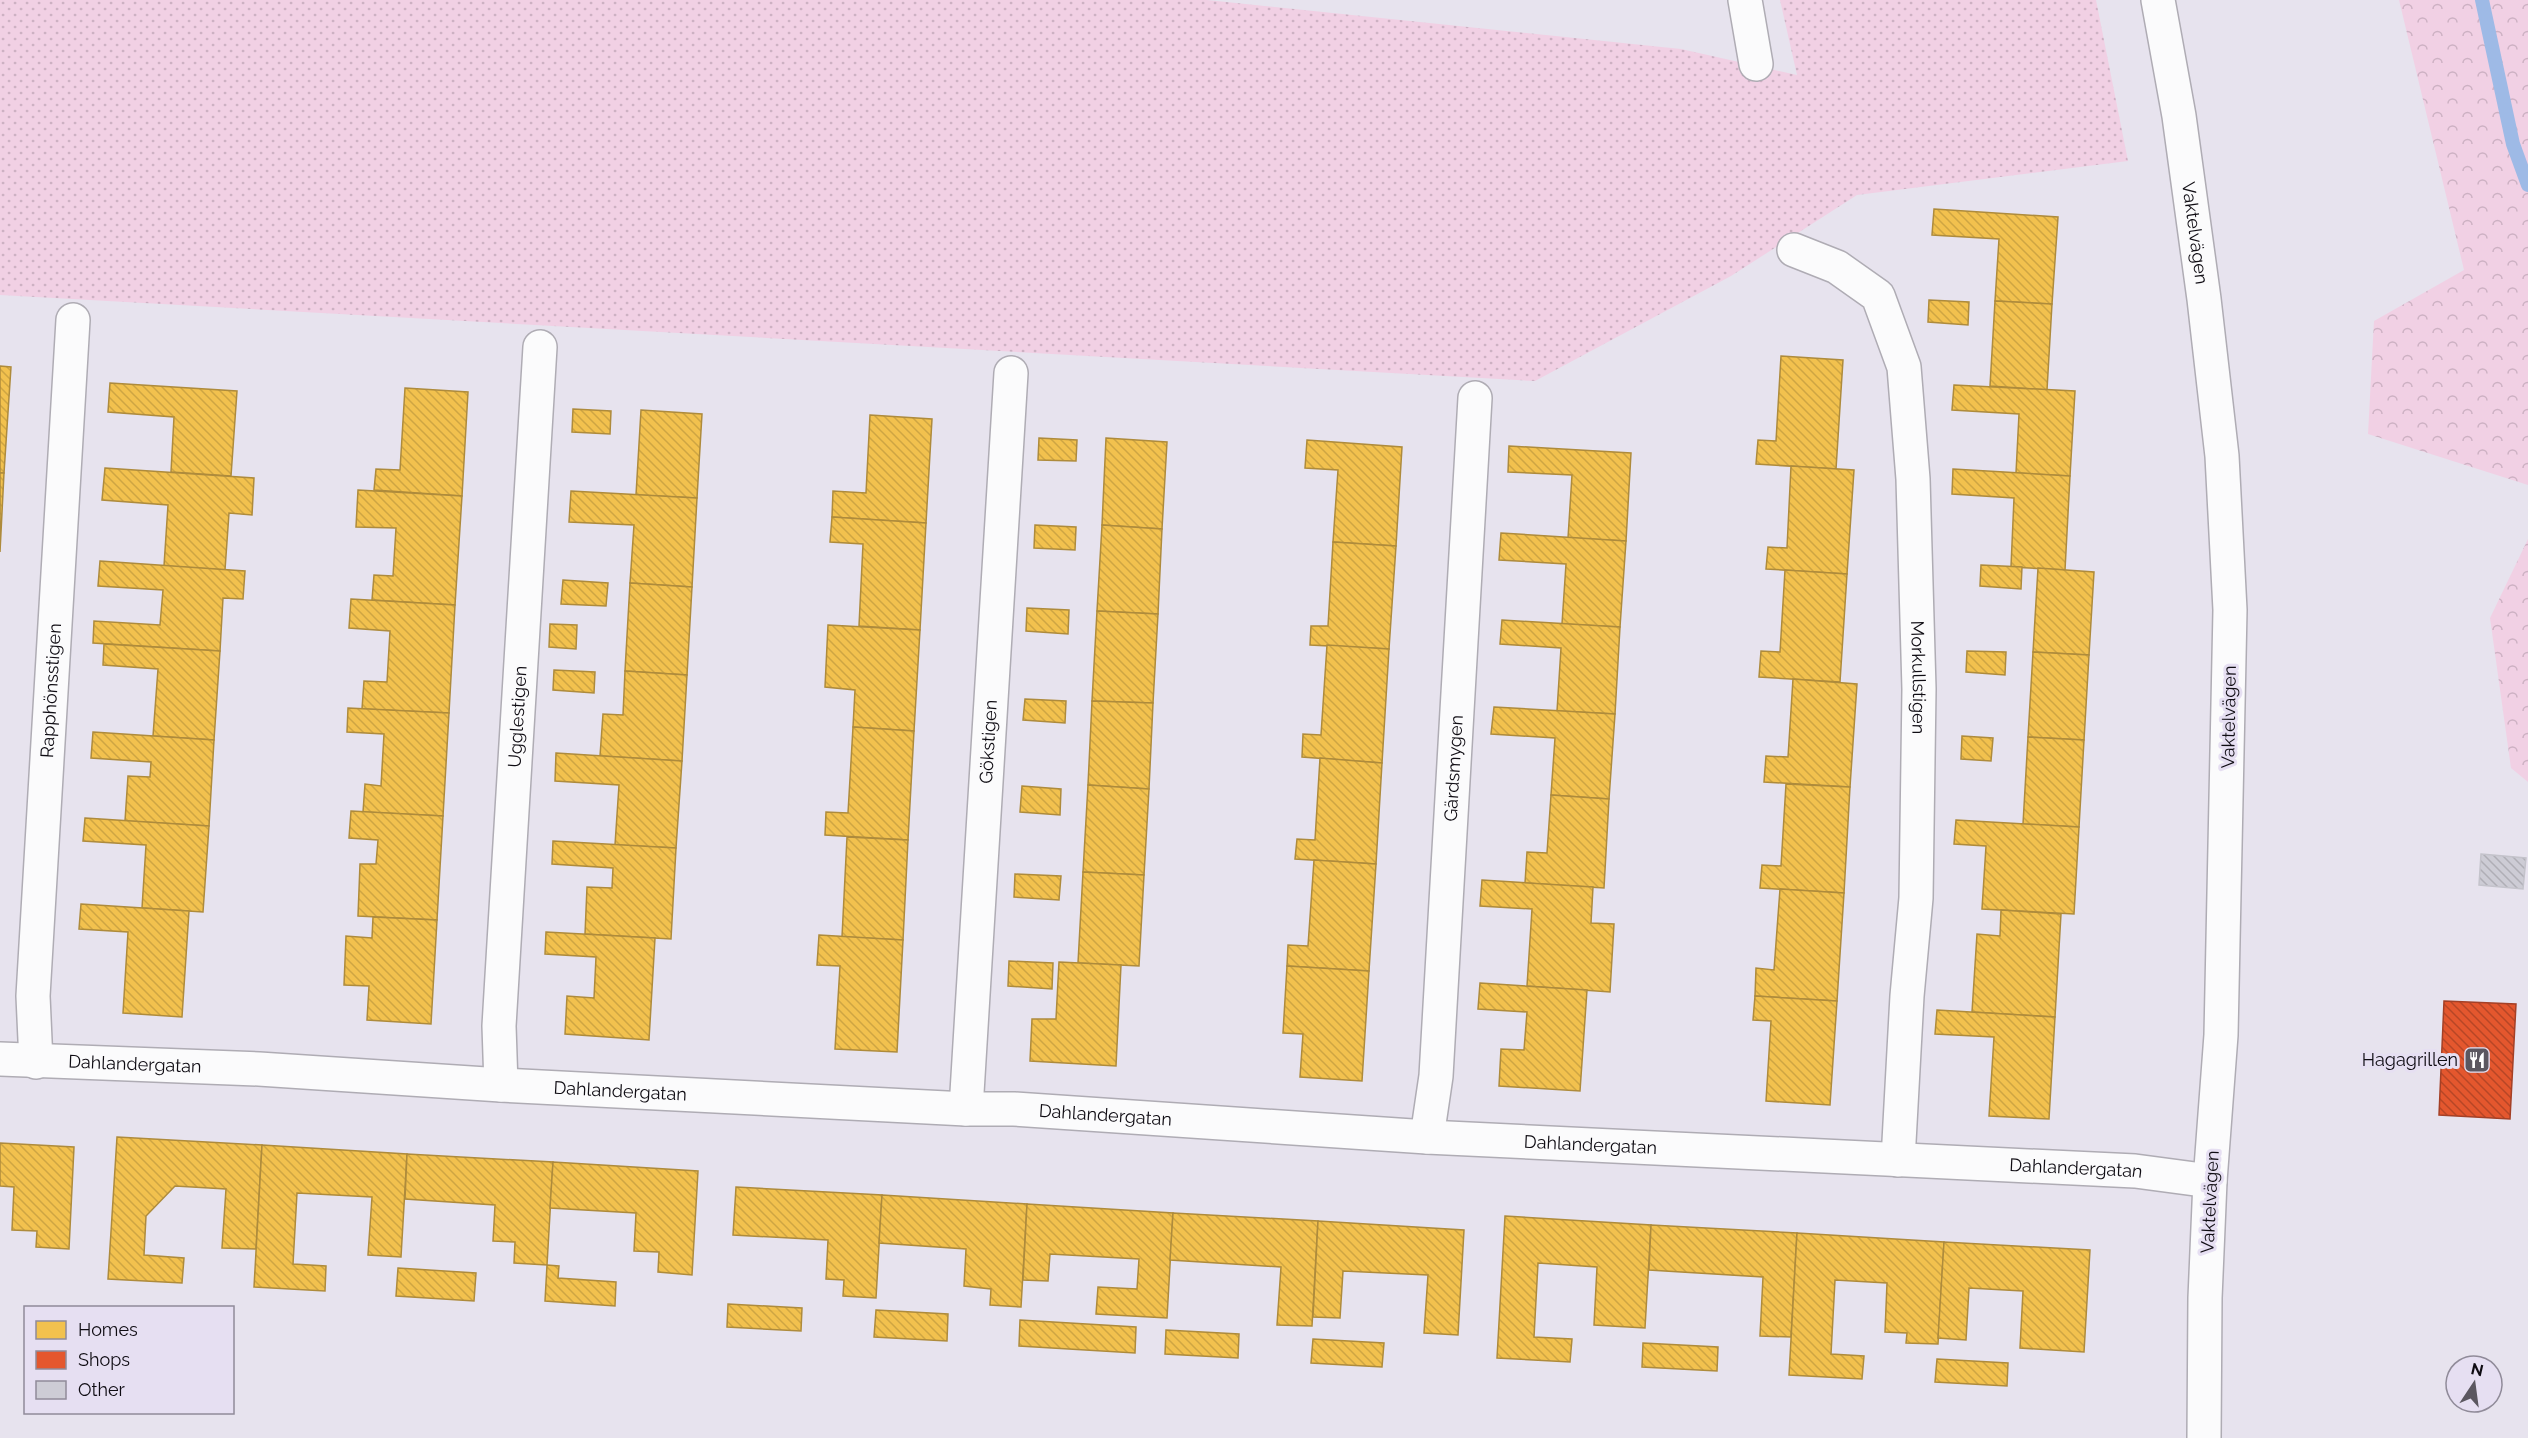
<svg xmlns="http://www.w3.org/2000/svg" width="2528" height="1438" font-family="Raleway,sans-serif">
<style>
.forest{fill:url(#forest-crowns)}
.park{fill:url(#park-dots)}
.homes{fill:url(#homes-back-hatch);stroke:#ae8b3c;stroke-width:1.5}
.shops{fill:url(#shops-back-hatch);stroke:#a44026;stroke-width:1.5}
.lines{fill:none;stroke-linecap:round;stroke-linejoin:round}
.stream{stroke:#9ebae6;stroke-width:14}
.building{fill:url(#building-back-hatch);stroke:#c4c3cb;stroke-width:1.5}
.minor-casing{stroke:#afacb4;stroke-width:36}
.minor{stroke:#fbfbfc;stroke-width:33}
.labels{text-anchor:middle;stroke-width:6;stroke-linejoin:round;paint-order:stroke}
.street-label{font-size:18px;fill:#0f0c13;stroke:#e6dff2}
.poi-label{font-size:18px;fill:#0f0c13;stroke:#e6dff2;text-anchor:end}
</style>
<defs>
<pattern id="forest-crowns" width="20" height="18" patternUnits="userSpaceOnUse" patternTransform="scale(1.5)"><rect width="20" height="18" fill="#f1d0e4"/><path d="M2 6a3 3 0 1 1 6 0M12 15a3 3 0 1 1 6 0" fill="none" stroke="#cdb1c3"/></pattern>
<pattern id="park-dots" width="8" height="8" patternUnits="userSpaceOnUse" patternTransform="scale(1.5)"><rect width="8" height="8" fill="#f1d0e4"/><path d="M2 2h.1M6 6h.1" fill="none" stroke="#cdb1c3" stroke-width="1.8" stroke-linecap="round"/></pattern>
<pattern id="homes-back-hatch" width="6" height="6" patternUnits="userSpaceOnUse" patternTransform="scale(1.5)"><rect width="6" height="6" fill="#f2c14e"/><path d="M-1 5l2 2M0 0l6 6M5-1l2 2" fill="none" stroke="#cea543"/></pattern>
<pattern id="shops-back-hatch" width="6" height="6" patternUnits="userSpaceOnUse" patternTransform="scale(1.5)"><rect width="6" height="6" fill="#e4572e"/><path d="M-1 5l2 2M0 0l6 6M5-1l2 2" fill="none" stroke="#b74626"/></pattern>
<pattern id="building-back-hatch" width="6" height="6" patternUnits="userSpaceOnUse" patternTransform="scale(1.5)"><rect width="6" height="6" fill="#cdccd5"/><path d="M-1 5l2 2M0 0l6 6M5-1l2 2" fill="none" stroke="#afaeb6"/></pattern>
</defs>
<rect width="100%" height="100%" fill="#e7e3ee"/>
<g class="forest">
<polygon points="2399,0 2528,0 2528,485 2368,434 2374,321 2464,270"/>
<polygon points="2528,539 2528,782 2511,768 2490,618"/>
</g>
<polygon class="park" points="0,0 1207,0 1681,49 1797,75 1780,0 2096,0 2128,161 1857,195 1731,276 1535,381 0,295"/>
<g class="homes">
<polygon points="1934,209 2058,217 2052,304 1995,301 1999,239 1932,235"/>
<polygon points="1929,300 1969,302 1968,325 1928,322"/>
<polygon points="1995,301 2052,304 2047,390 1990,386"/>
<polygon points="1781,356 1843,360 1836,469 1756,464 1758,440 1776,441"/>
<polygon points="0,366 11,367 4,473 0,473"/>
<polygon points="110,383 237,391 231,476 171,472 174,417 108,412"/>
<polygon points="1954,385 2075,391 2070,476 2016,473 2019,414 1952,410"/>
<polygon points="405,388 468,392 462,496 374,490 376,469 400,470"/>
<polygon points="573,409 611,411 610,434 572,432"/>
<polygon points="641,410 702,414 697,498 636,495"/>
<polygon points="870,415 932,419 926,523 832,517 833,491 866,493"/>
<polygon points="1039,438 1077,440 1076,461 1038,460"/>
<polygon points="1106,438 1167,442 1162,529 1102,525"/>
<polygon points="1307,440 1402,447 1396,546 1333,542 1338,470 1305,468"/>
<polygon points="1509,446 1631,453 1626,541 1568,538 1572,475 1508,472"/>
<polygon points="1791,466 1854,470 1847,574 1766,569 1768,547 1787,548"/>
<polygon points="105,468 254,478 252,515 229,513 225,570 164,566 168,505 102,500"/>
<polygon points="1953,469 2070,476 2065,570 2011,567 2014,498 1952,494"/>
<polygon points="0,473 4,473 0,552"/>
<polygon points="358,490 462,496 455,605 372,600 374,575 393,576 396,528 356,527"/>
<polygon points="571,491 697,498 692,587 630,583 634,525 569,522"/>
<polygon points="832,517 926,523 920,630 859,626 863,544 830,542"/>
<polygon points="1035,525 1076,527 1075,550 1034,548"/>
<polygon points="1102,525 1162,529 1158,614 1097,611"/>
<polygon points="1501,533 1626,541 1620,627 1562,624 1566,564 1499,560"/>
<polygon points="1333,542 1396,546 1389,649 1310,645 1311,626 1328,626"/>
<polygon points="100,561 245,571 243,599 223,598 220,651 93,643 94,621 160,625 163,590 98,586"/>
<polygon points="1981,565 2022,567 2021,589 1980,586"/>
<polygon points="2038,568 2094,572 2089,655 2033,652"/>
<polygon points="1785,570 1847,574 1840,682 1759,677 1761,651 1780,652"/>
<polygon points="563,580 608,583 606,606 561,604"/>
<polygon points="630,583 692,587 687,675 625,671"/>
<polygon points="351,599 455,605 449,713 362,709 364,681 387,682 390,631 349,628"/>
<polygon points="1027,608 1069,610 1068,634 1026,631"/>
<polygon points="1097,611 1158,614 1153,703 1092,701"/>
<polygon points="1502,620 1620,627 1615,714 1557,711 1561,648 1500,644"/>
<polygon points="550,624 577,625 576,649 549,647"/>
<polygon points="828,625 920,630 914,731 853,727 855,690 825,687"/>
<polygon points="104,644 220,651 214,740 153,736 158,669 103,665"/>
<polygon points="1327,645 1389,649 1382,763 1302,757 1303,734 1321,735"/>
<polygon points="1967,651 2006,652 2005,675 1966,672"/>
<polygon points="2033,652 2089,655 2084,740 2028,737"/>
<polygon points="554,670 595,672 594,693 553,690"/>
<polygon points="625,671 687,675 682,761 600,756 603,714 623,715"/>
<polygon points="1793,679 1857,684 1850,787 1764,782 1766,756 1788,757"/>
<polygon points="1025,699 1066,701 1065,723 1023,720"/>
<polygon points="1092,701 1153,703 1149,789 1088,785"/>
<polygon points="1494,707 1615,714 1609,799 1551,795 1555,738 1491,734"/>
<polygon points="348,708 449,713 443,816 363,812 365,784 381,786 384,734 347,732"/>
<polygon points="853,727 914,731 908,840 825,835 826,812 848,813"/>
<polygon points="93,732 214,740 209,826 125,821 128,776 150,777 151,762 91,758"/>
<polygon points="1962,736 1993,738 1991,761 1961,759"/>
<polygon points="2028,737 2084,740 2079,827 2023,824"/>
<polygon points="556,753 682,761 676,848 615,845 619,785 555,781"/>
<polygon points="1320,758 1382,763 1376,864 1295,859 1297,839 1315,840"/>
<polygon points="1786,784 1850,787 1844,893 1760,888 1762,865 1781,866"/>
<polygon points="1088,785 1149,789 1144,875 1083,872"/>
<polygon points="1022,786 1061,789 1060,815 1020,812"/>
<polygon points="1551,795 1609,799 1604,888 1525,883 1527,852 1547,853"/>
<polygon points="351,811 443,816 437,920 358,916 360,864 376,864 378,840 349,838"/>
<polygon points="85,818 209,826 203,912 142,908 146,845 83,841"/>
<polygon points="1956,820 2079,827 2074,914 1982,909 1986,846 1954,844"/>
<polygon points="847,837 908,840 903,940 842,937"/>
<polygon points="553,841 676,848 671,939 585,934 587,887 612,888 613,868 552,864"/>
<polygon points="1314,860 1376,864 1369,971 1287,966 1288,945 1308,946"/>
<polygon points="1083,872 1144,875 1139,966 1078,963"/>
<polygon points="1015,874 1061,876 1059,900 1014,897"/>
<polygon points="1482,880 1593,887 1591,923 1614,924 1610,992 1527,986 1532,909 1480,906"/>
<polygon points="1780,889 1844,893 1837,1001 1755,996 1756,968 1774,970"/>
<polygon points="81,904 189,911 182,1017 123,1013 128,932 79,929"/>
<polygon points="2001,910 2061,914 2055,1017 1972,1012 1977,934 2000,936"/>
<polygon points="373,917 437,920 431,1024 367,1020 369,986 344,985 346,936 372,938"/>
<polygon points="546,932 655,938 649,1040 565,1034 567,996 594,998 596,957 545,954"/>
<polygon points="819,935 903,940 897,1052 835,1049 840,966 817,965"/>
<polygon points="1009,961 1053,963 1052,989 1008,986"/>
<polygon points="1059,962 1121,965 1116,1066 1030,1061 1032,1019 1056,1019"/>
<polygon points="1287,966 1369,971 1362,1081 1300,1077 1303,1034 1283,1033"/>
<polygon points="1480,983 1587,990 1580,1091 1499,1086 1501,1049 1524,1050 1527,1012 1478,1009"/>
<polygon points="1755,996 1837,1001 1830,1105 1766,1101 1771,1021 1753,1020"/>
<polygon points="1937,1010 2055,1017 2049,1119 1989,1116 1994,1037 1935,1034"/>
<polygon points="117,1137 262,1145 256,1249 222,1248 226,1189 175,1186 146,1216 144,1255 184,1258 182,1283 108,1279"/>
<polygon points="0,1143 74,1147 69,1249 36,1247 37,1231 12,1230 14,1187 0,1186"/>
<polygon points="262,1145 407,1154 401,1257 368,1255 372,1197 297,1193 293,1264 326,1266 325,1291 254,1287"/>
<polygon points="407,1154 553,1162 547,1265 514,1263 515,1242 493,1241 495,1205 405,1199"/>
<polygon points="553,1162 698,1171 692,1275 658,1272 659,1252 634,1251 636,1213 550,1208"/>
<polygon points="736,1187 882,1195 876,1298 843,1296 844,1280 826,1279 828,1240 733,1235"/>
<polygon points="882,1195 1027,1204 1021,1307 990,1305 991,1289 964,1286 966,1249 879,1243"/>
<polygon points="1027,1204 1173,1213 1167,1318 1096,1314 1098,1287 1137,1289 1139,1259 1050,1254 1048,1281 1023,1280"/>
<polygon points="1173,1213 1318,1221 1312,1326 1277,1325 1281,1267 1170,1260"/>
<polygon points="1505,1216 1651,1225 1645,1328 1594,1325 1597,1267 1538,1263 1534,1337 1572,1339 1570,1362 1497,1358"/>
<polygon points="1318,1221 1464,1230 1458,1335 1424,1333 1428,1275 1343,1271 1340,1318 1313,1317"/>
<polygon points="1651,1225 1797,1233 1791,1337 1760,1336 1763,1277 1649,1270"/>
<polygon points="1797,1233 1944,1242 1938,1344 1906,1343 1907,1333 1885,1332 1887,1283 1835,1280 1831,1354 1864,1356 1862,1379 1789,1375"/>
<polygon points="1944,1242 2090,1250 2084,1352 2020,1348 2023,1291 1969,1288 1966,1340 1938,1338"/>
<polygon points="547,1265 559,1266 558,1278 616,1282 615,1306 545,1301"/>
<polygon points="398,1268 476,1273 474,1301 396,1296"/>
<polygon points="728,1304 802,1308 801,1331 727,1327"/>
<polygon points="876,1310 948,1314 947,1341 874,1337"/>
<polygon points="1020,1320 1136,1327 1135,1353 1019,1346"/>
<polygon points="1166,1330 1239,1334 1238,1358 1165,1354"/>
<polygon points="1313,1339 1384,1343 1382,1367 1311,1363"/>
<polygon points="1643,1343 1718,1347 1717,1371 1642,1367"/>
<polygon points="1937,1359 2008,1363 2007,1386 1935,1382"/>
</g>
<polygon class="shops" points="2444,1001 2516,1004 2510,1119 2439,1115"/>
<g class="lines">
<polyline class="stream" points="2482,0 2513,144 2528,185"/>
</g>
<polygon class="building" points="2481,854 2526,858 2523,889 2479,885"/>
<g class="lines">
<g class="minor-casing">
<g id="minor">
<polyline points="1745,0 1756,64"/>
<path id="s1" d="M2158,0L2179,116L2204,299L2222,456L2230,610L2221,1035L2210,1181L2205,1298L2204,1438"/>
<path id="s2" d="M1794,250L1837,267L1878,296L1904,367L1913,479L1919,689L1916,898L1907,996L1898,1160"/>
<path id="s3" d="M0,1059L259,1069L501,1085L966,1109H1014L1427,1137L2135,1171L2210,1181"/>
<path id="s4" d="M36,1062L33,996L73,320"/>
<path id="s5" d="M501,1085L499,1026L540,347"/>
<path id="s6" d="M966,1109L1011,373"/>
<path id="s7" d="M1427,1137L1436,1076L1475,398"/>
</g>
</g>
<use href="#minor" class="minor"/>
</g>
<defs>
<g id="restaurant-square" transform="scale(1.35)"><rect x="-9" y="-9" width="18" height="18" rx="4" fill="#5b5760" stroke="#e6dff2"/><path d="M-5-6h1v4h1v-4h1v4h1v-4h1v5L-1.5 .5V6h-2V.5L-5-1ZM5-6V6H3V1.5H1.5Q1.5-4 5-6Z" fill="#fff"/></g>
</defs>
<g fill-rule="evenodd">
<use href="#restaurant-square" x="2477" y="1060"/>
</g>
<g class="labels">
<g class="street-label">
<text dy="6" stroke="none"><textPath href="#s1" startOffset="236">Vaktelvägen</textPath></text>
<text dy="6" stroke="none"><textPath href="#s2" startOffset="483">Morkullstigen</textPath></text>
<text dy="6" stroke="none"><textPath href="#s4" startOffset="372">Rapphönsstigen</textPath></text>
<text dy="6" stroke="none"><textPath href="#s5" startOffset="369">Ugglestigen</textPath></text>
<text transform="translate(2229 717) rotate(-89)" y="6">Vaktelvägen</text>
<text dy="6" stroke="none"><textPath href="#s6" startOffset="368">Gökstigen</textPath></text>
<text dy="6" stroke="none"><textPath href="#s7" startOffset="370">Gärdsmygen</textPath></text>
<text dy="6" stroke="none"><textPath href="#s3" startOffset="135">Dahlandergatan</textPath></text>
<text dy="6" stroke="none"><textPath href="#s3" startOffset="621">Dahlandergatan</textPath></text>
<text dy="6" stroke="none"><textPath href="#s3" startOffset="1107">Dahlandergatan</textPath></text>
<text dy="6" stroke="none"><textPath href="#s3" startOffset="1593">Dahlandergatan</textPath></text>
<text dy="6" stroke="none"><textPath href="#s3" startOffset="2079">Dahlandergatan</textPath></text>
<text transform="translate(2210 1202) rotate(-87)" y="6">Vaktelvägen</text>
</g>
<g class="poi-label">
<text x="2458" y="1066">Hagagrillen</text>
</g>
</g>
<rect x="24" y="1306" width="210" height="108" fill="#e6dff2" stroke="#908b99" stroke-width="1.5"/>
<rect x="36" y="1321" width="30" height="18" fill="#f2c14e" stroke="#908b99" stroke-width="1.5"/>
<text x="78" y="1336" font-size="18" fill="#0f0c13">Homes</text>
<rect x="36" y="1351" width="30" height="18" fill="#e4572e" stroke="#908b99" stroke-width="1.5"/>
<text x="78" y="1366" font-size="18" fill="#0f0c13">Shops</text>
<rect x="36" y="1381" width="30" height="18" fill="#cdccd5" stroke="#908b99" stroke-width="1.5"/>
<text x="78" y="1396" font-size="18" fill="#0f0c13">Other</text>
<g transform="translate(2474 1384) rotate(13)"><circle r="28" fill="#e6dff2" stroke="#908b99" stroke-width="1.5"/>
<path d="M0-4.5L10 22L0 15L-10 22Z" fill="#5b5760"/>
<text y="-9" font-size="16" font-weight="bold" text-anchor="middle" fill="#0f0c13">N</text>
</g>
</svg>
